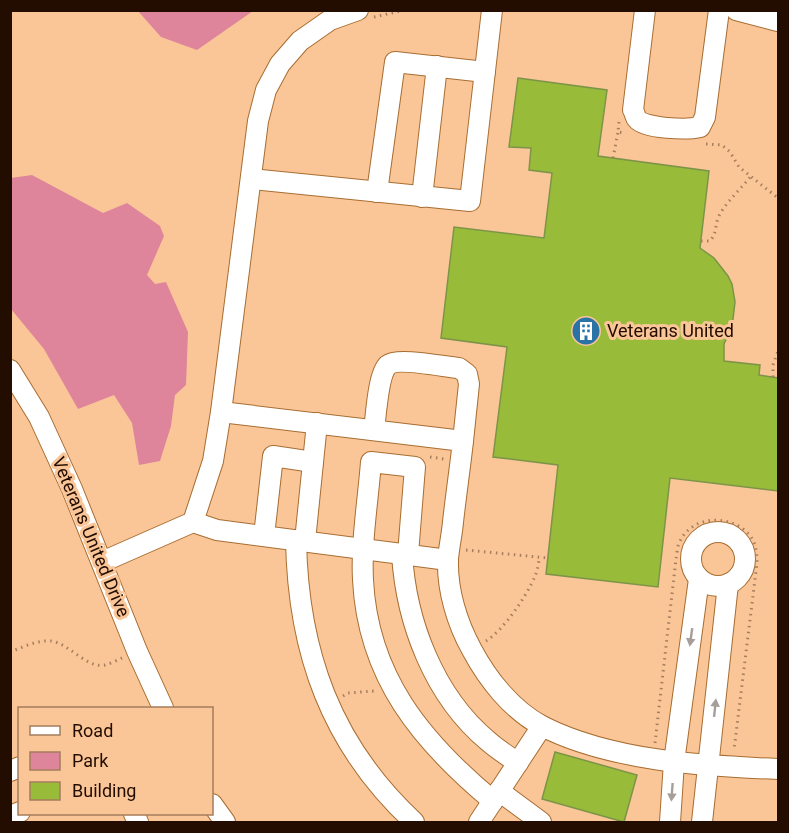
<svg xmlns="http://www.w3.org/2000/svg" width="789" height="833" font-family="Roboto,sans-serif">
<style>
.green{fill:#de859c}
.building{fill:#98bb3a;stroke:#7d9448;stroke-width:1.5}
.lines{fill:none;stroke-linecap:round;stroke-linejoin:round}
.minor-casing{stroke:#a86d31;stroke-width:22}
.path{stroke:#a77e5d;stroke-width:3;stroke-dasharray:1.5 4.5;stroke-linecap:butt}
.minor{stroke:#fff;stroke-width:20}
.oneway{fill:#a79e99}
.labels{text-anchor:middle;stroke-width:6;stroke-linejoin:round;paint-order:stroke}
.poi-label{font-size:18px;fill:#230d00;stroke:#fac698;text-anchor:start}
.street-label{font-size:18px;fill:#230d00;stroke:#fac698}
</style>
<rect width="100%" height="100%" fill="#fac698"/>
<g class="green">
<polygon points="138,11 253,11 197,50 161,37"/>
<polygon points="32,175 103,213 127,203 160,226 164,236 147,275 155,284 166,282 188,332 186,385 175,395 171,426 160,461 139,465 132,423 114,395 78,409 44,349 11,309 11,178"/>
</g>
<g class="building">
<polygon points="518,78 607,90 598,156 709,171 700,248 714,258 728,276 732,284 735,302 732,327 724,344 724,361 760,365 759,375 778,378 778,491 670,478 658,587 546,574 558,465 493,457 507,347 441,338 454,227 544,238 552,173 529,170 531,148 509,147"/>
<polygon points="555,752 637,775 624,822 542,799"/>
</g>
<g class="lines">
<g class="minor-casing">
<g id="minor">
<path d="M645,10L633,110C635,113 635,117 637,119C645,129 688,130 700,127L705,117L719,10"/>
<polyline points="736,10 778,21"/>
<polyline points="251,179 470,201 492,10"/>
<polyline points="377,192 395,62 485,72"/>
<polyline points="422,197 437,66"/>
<polyline points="10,370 39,417 72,489 137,651 163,708"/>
<path d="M221,412L463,441C460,468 456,495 453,522C452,534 449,547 448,559C447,590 457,623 472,650C488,680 512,710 542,726C611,761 703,766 778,769"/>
<path d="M374,430C376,416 378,374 388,365C398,357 445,367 459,368L467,374L469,384L463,441"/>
<polyline points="193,522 217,530 448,560"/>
<circle cx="718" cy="559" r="27"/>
<polyline points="264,536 273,456 313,462"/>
<path d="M296,540C298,652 331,745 414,822"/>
<polyline points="305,541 317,423"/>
<path d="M402,554C406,622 434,696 488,741C497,749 508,756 518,763"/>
<path d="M408,554L415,467L371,462C368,501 361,541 363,580C368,677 421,741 493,801"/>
<polyline points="102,562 193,522 213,461 221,412 258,121 266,90 280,64 300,41 330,20 358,10"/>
<polyline points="10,771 20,767"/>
<polyline points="499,791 541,822"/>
<polyline points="212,804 225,822"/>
<polyline points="134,814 138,822"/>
<polyline points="10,816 20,812"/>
<polyline points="479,822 542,726"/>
<polyline points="670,822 674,762 699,579"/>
<polyline points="702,822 728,584"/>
</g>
</g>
<g class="path">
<polyline points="374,17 405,10"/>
<polyline points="619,122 618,132 625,133"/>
<polyline points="706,144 722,145 730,152 739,167 778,198"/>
<polyline points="613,158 618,132"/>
<path d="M701,241H710C718,232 714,224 720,214C728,200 741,189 751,176"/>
<polyline points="773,377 773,365 778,351"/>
<polyline points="430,457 444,459"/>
<polyline points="466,550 548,558"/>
<path d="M486,641C503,631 528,594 535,576C538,570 538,563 540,557"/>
<path d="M10,652C23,647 37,640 51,641C70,644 87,669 105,665C110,664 117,660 122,658"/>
<polyline points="343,696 348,693 374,691"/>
<path d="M655,743L676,559C677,554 677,546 680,541C693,514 734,514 751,537C756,544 757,554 757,563L734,750"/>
</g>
<use href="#minor" class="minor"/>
</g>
<defs><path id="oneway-solid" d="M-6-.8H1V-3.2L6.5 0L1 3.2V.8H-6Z" transform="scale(1.5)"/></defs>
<g class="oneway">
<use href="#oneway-solid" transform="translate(691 637) rotate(98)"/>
<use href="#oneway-solid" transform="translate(715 708) rotate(-84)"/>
<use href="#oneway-solid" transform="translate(672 792) rotate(94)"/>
</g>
<defs>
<g id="building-disc" transform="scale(1.5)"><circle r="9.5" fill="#2973a6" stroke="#fac698"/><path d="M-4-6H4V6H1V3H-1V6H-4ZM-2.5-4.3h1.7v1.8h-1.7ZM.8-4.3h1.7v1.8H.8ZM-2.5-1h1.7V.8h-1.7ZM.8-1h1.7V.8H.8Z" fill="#fff"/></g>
</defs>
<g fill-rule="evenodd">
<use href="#building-disc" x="586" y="331"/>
</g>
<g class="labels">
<g class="poi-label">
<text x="607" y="337">Veterans United</text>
</g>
<g class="street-label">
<text transform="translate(91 537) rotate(67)" y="6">Veterans United Drive</text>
</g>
</g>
<rect width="789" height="833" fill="none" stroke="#230d00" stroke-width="24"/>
<rect x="18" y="707" width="195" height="108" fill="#fac698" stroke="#a47c5b" stroke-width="1.5"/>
<rect x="30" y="726" width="30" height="9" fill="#ffffff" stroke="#a47c5b" stroke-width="1.5"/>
<text x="72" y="737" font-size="18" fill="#230d00">Road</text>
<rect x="30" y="752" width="30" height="18" fill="#de859c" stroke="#a47c5b" stroke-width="1.5"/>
<text x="72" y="767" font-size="18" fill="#230d00">Park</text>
<rect x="30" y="782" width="30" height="18" fill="#98bb3a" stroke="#a47c5b" stroke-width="1.5"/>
<text x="72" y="797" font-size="18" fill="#230d00">Building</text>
</svg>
